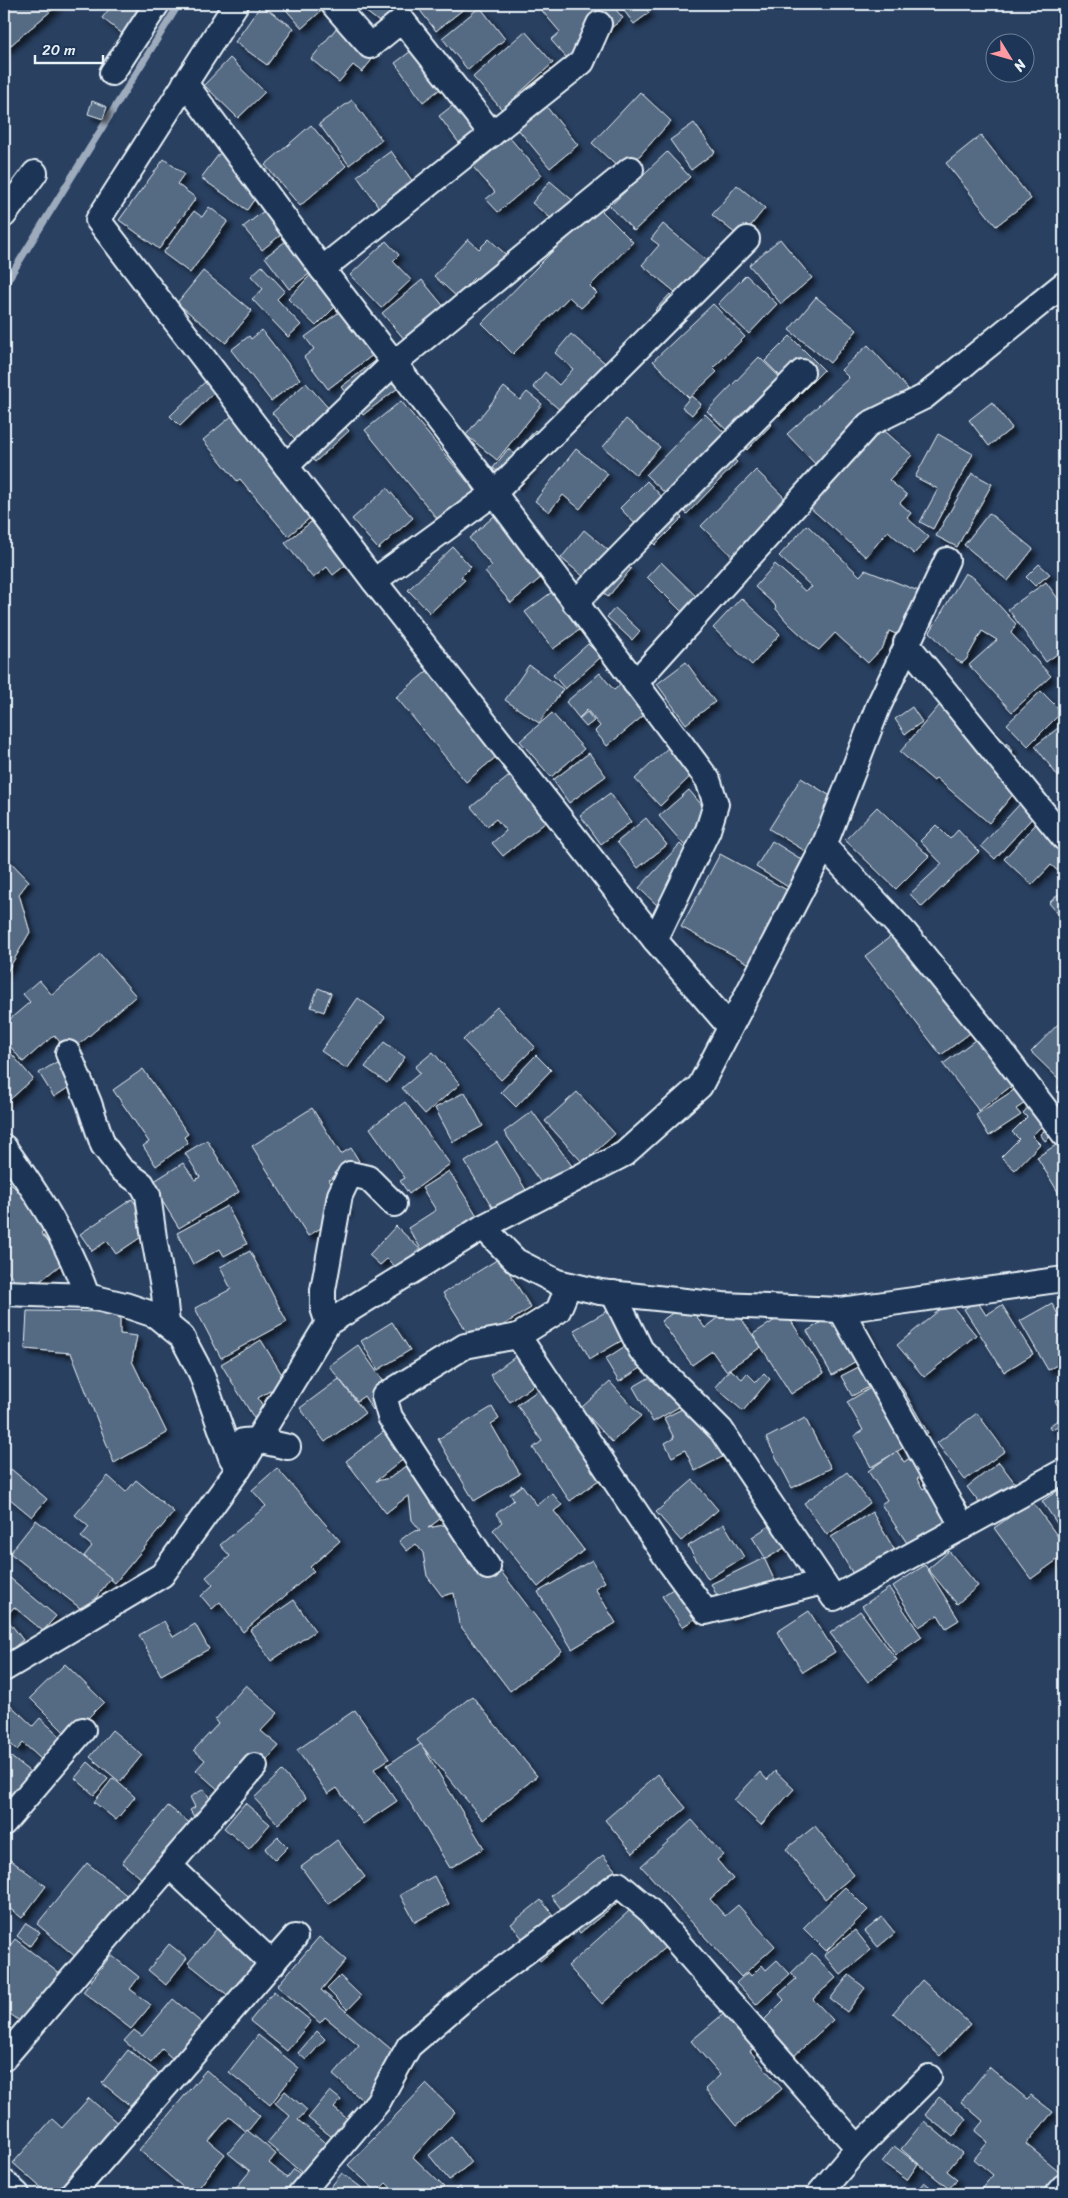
<svg xmlns="http://www.w3.org/2000/svg" width="1068" height="2198" font-family="Sriracha,sans-serif">
<style>
.lines{fill:none;stroke-linecap:round;stroke-linejoin:round}
.stream{stroke:#9dabbd;stroke-width:7}
.building{fill:#556a83;stroke:#e8f1f8;filter:url(#shadow)}
.street-casing{stroke:#e8f1f8;stroke-width:28}
.street{stroke:#1d3557;stroke-width:24}
</style>
<defs>
<filter id="shadow"><feDropShadow dx="4.5" dy="4.5" stdDeviation="2.5" flood-color="#0009"/></filter>
</defs>
<rect width="100%" height="100%" fill="#294061"/>
<filter id="ink" filterUnits="userSpaceOnUse"><feTurbulence type="fractalNoise" baseFrequency=".02" numOctaves="2"/><feDisplacementMap in="SourceGraphic" scale="10" xChannelSelector="R" yChannelSelector="G"/><feConvolveMatrix kernelMatrix="1 2 1 2 8 2 1 2 1" color-interpolation-filters="sRGB"/></filter>
<g filter="url(#ink)">
<g class="lines">
<polyline class="stream" points="4,286 179,4"/>
</g>
<g class="building">
<polygon points="4,4 59,4 4,51"/>
<polygon points="113,4 148,4 124,35 102,18"/>
<polygon points="281,4 327,4 328,5 302,28"/>
<polygon points="356,4 412,4 391,31"/>
<polygon points="415,4 470,4 436,31"/>
<polygon points="541,4 611,4 623,18 571,63 551,40 560,32 538,6"/>
<polygon points="619,4 643,4 649,13 634,24"/>
<polygon points="261,5 294,28 267,65 235,42"/>
<polygon points="480,7 505,39 468,70 442,38"/>
<polygon points="338,26 375,56 362,72 353,65 339,82 311,59"/>
<polygon points="525,31 553,63 515,97 518,100 505,113 473,77"/>
<polygon points="423,42 451,81 423,102 395,63"/>
<polygon points="230,58 265,92 238,118 204,85"/>
<polygon points="470,92 494,123 462,147 439,116"/>
<polygon points="640,92 671,121 624,173 592,143"/>
<polygon points="352,100 382,140 349,165 319,124"/>
<polygon points="92,101 107,107 103,119 88,114"/>
<polygon points="545,105 578,145 550,168 517,128"/>
<polygon points="694,123 715,152 691,170 670,140"/>
<polygon points="311,125 346,166 300,206 265,165"/>
<polygon points="981,135 1031,199 996,226 946,163"/>
<polygon points="509,137 542,175 498,212 486,199 495,192 473,167"/>
<polygon points="228,142 267,181 247,210 201,178"/>
<polygon points="391,151 418,189 383,213 357,176"/>
<polygon points="667,152 690,177 634,231 610,206"/>
<polygon points="164,159 184,174 177,184 196,198 159,249 119,220"/>
<polygon points="550,181 577,204 559,225 532,203"/>
<polygon points="737,185 765,208 741,238 712,215"/>
<polygon points="597,206 633,242 590,286 597,293 581,308 569,297 513,354 482,323"/>
<polygon points="209,207 228,221 190,273 163,253 194,211 202,217"/>
<polygon points="269,207 287,230 262,250 243,227"/>
<polygon points="663,224 717,269 691,301 677,289 675,292 642,265 659,245 651,239"/>
<polygon points="299,231 316,269 289,289 265,257"/>
<polygon points="468,239 479,249 489,239 513,261 487,289 475,277 456,296 434,276"/>
<polygon points="780,239 812,278 781,304 749,265"/>
<polygon points="386,241 399,255 393,261 411,280 381,308 350,275"/>
<polygon points="262,266 285,291 277,299 301,325 288,337 252,299 263,289 251,276"/>
<polygon points="316,269 345,297 316,326 288,299"/>
<polygon points="203,271 252,311 226,343 177,303"/>
<polygon points="746,275 777,304 749,334 718,304"/>
<polygon points="422,280 450,314 411,347 382,313"/>
<polygon points="670,294 681,306 667,321 655,310"/>
<polygon points="816,297 857,330 830,363 789,330"/>
<polygon points="713,304 745,337 713,368 717,372 689,398 653,361"/>
<polygon points="349,305 382,348 328,389 304,357 314,349 305,337"/>
<polygon points="262,330 300,379 271,401 231,350 249,336 251,339"/>
<polygon points="571,334 617,373 575,423 533,387 545,372 559,385 573,369 555,353"/>
<polygon points="790,336 824,370 799,395 765,361"/>
<polygon points="868,345 908,389 819,468 787,434 849,378 841,370"/>
<polygon points="386,353 407,381 363,415 341,387"/>
<polygon points="759,357 799,396 779,416 765,403 758,410 772,424 747,450 707,411"/>
<polygon points="211,376 221,386 180,426 170,416"/>
<polygon points="306,383 349,431 315,462 272,413"/>
<polygon points="504,387 520,400 527,392 542,404 497,460 466,435"/>
<polygon points="691,396 701,404 692,415 682,407"/>
<polygon points="401,401 475,491 439,521 365,430"/>
<polygon points="992,402 1012,428 989,446 969,420"/>
<polygon points="240,409 322,508 288,536 240,479 237,481 203,440"/>
<polygon points="705,414 734,442 725,451 737,462 687,514 646,475"/>
<polygon points="626,419 660,447 636,475 603,447"/>
<polygon points="879,426 912,455 889,480 907,495 900,503 911,513 907,518 929,537 914,554 888,531 866,557 808,506"/>
<polygon points="535,430 551,442 516,486 493,468 508,449 515,454"/>
<polygon points="938,434 973,454 933,529 920,522 938,489 915,477"/>
<polygon points="576,449 608,474 580,509 563,495 549,512 535,501"/>
<polygon points="756,470 789,502 739,563 701,526"/>
<polygon points="972,473 992,484 957,547 936,536"/>
<polygon points="647,481 682,518 655,545 620,508"/>
<polygon points="387,488 413,518 378,549 352,519"/>
<polygon points="500,511 550,570 511,603 485,572 492,566 469,538"/>
<polygon points="989,513 1033,549 1008,581 964,545"/>
<polygon points="321,514 356,557 333,575 327,567 313,578 285,543"/>
<polygon points="807,525 860,576 865,570 921,592 903,637 889,631 883,647 868,663 835,633 819,650 814,647 788,623 776,609 775,605 755,587 775,564 805,591 812,587 779,556"/>
<polygon points="584,530 631,569 608,597 561,558"/>
<polygon points="453,547 471,567 461,577 465,580 430,613 408,590"/>
<polygon points="661,562 704,604 689,619 647,577"/>
<polygon points="1039,564 1050,574 1035,586 1026,577"/>
<polygon points="965,573 974,578 1016,624 1011,633 1051,676 1012,712 969,665 997,640 982,631 966,660 962,663 956,660 930,632"/>
<polygon points="1046,582 1064,607 1064,649 1046,662 1008,609"/>
<polygon points="556,589 585,626 553,649 525,612"/>
<polygon points="741,598 780,634 752,665 713,628"/>
<polygon points="615,608 640,631 632,640 607,617"/>
<polygon points="588,644 601,657 565,689 553,675"/>
<polygon points="686,662 715,702 686,724 657,684"/>
<polygon points="529,665 563,689 539,723 505,700"/>
<polygon points="432,667 503,751 466,782 396,697"/>
<polygon points="600,673 614,690 630,677 654,707 607,746 595,731 600,726 587,710 579,718 566,702"/>
<polygon points="1041,691 1062,712 1028,746 1007,724"/>
<polygon points="949,694 1013,749 1004,760 1026,779 989,823 936,778 934,781 900,752"/>
<polygon points="912,707 922,722 905,734 895,719"/>
<polygon points="587,712 594,721 586,727 579,719"/>
<polygon points="552,713 584,749 551,777 520,741"/>
<polygon points="1062,725 1064,726 1064,775 1060,779 1035,746"/>
<polygon points="672,744 697,770 660,806 635,779"/>
<polygon points="589,753 606,776 569,803 553,780"/>
<polygon points="513,773 550,819 503,856 492,843 506,831 496,819 487,826 471,807"/>
<polygon points="801,778 847,806 815,857 769,829"/>
<polygon points="689,790 712,817 693,833 702,844 691,853 659,816"/>
<polygon points="610,793 631,822 601,844 580,815"/>
<polygon points="1030,793 1044,805 995,859 981,846"/>
<polygon points="877,807 929,856 896,889 845,840"/>
<polygon points="1045,814 1064,832 1064,864 1058,871 1051,865 1032,885 1004,859"/>
<polygon points="646,818 667,845 638,868 617,842"/>
<polygon points="936,825 950,839 958,830 979,852 922,907 910,894 942,864 920,841"/>
<polygon points="772,841 809,864 793,890 756,867"/>
<polygon points="680,844 700,863 659,907 639,888"/>
<polygon points="720,854 798,896 759,969 681,927"/>
<polygon points="4,855 29,881 19,894 30,932 4,977"/>
<polygon points="1064,889 1064,921 1049,903"/>
<polygon points="898,931 985,1022 941,1055 865,956"/>
<polygon points="100,954 136,996 69,1053 54,1035 23,1062 4,1039 4,1024 30,1002 23,994 39,980 52,995"/>
<polygon points="318,988 331,993 324,1012 311,1007"/>
<polygon points="358,998 385,1017 347,1069 321,1051"/>
<polygon points="497,1007 535,1047 501,1080 463,1040"/>
<polygon points="1064,1018 1064,1076 1060,1080 1031,1052"/>
<polygon points="979,1037 1014,1084 979,1111 943,1064"/>
<polygon points="384,1042 405,1057 387,1083 365,1067"/>
<polygon points="4,1045 33,1079 4,1105"/>
<polygon points="74,1051 89,1074 54,1097 39,1073"/>
<polygon points="433,1052 460,1084 425,1114 402,1088 420,1073 415,1067"/>
<polygon points="536,1055 551,1070 516,1107 501,1092"/>
<polygon points="143,1069 188,1134 184,1137 188,1143 156,1166 143,1146 149,1142 113,1090"/>
<polygon points="1029,1080 1038,1094 1016,1109 1021,1115 989,1136 976,1115"/>
<polygon points="1064,1081 1064,1094 1058,1087"/>
<polygon points="465,1092 483,1126 453,1142 435,1108"/>
<polygon points="577,1092 615,1134 583,1163 545,1121"/>
<polygon points="1037,1098 1053,1114 1032,1136 1040,1144 1015,1170 1001,1157 1019,1139 1012,1132 1027,1117 1023,1113"/>
<polygon points="405,1102 450,1164 409,1194 400,1181 405,1178 370,1128"/>
<polygon points="312,1108 341,1154 351,1148 359,1161 329,1180 348,1211 308,1236 252,1146"/>
<polygon points="532,1111 572,1166 544,1187 504,1132"/>
<polygon points="1057,1121 1062,1127 1045,1141 1040,1134"/>
<polygon points="207,1140 239,1192 179,1228 151,1183 183,1163 195,1180 200,1177 185,1153"/>
<polygon points="1064,1140 1064,1202 1037,1157"/>
<polygon points="497,1142 526,1190 494,1210 465,1162"/>
<polygon points="449,1171 483,1225 428,1260 408,1228 436,1210 422,1188"/>
<polygon points="4,1176 49,1225 41,1233 64,1262 34,1286 16,1283 4,1266"/>
<polygon points="132,1199 153,1229 116,1254 107,1241 92,1251 80,1234"/>
<polygon points="227,1206 247,1244 224,1256 220,1249 193,1264 177,1233"/>
<polygon points="396,1226 425,1254 404,1275 387,1259 380,1265 369,1255"/>
<polygon points="250,1251 287,1322 221,1358 195,1308 231,1289 220,1267"/>
<polygon points="500,1258 531,1308 474,1343 443,1293"/>
<polygon points="977,1301 986,1315 1002,1305 1033,1354 1004,1372 964,1309"/>
<polygon points="623,1302 640,1330 590,1359 574,1330"/>
<polygon points="949,1302 976,1335 924,1377 897,1345"/>
<polygon points="687,1303 705,1328 733,1307 761,1347 726,1371 712,1351 692,1365 661,1321"/>
<polygon points="1052,1303 1064,1326 1064,1361 1048,1370 1020,1321"/>
<polygon points="27,1311 120,1312 120,1334 137,1336 132,1361 167,1433 114,1463 71,1353 25,1349"/>
<polygon points="786,1313 824,1373 791,1394 753,1334"/>
<polygon points="857,1314 877,1349 832,1375 807,1331 828,1318 834,1328"/>
<polygon points="392,1322 410,1350 378,1370 361,1341"/>
<polygon points="641,1336 655,1359 619,1382 605,1359"/>
<polygon points="261,1340 286,1381 258,1398 269,1416 257,1423 221,1364"/>
<polygon points="358,1345 393,1395 373,1410 364,1396 357,1401 329,1366"/>
<polygon points="529,1347 549,1374 510,1402 490,1375"/>
<polygon points="880,1356 890,1376 852,1396 841,1376"/>
<polygon points="669,1366 689,1401 653,1422 633,1387"/>
<polygon points="730,1369 742,1379 747,1373 756,1382 764,1373 770,1379 743,1411 715,1387"/>
<polygon points="894,1374 928,1433 871,1467 854,1436 863,1430 847,1402"/>
<polygon points="339,1379 365,1413 325,1442 300,1408"/>
<polygon points="550,1382 603,1477 570,1501 533,1448 542,1441 517,1405"/>
<polygon points="610,1382 641,1416 612,1442 581,1408"/>
<polygon points="1064,1395 1064,1415 1055,1401"/>
<polygon points="704,1398 732,1452 695,1471 685,1450 672,1457 665,1443 674,1438 664,1418"/>
<polygon points="492,1407 499,1419 491,1424 520,1474 474,1501 438,1439"/>
<polygon points="977,1413 1005,1451 965,1480 937,1443"/>
<polygon points="1064,1416 1064,1422 1051,1430 1049,1426"/>
<polygon points="805,1418 831,1468 792,1488 766,1438"/>
<polygon points="408,1428 415,1450 376,1481 390,1478 421,1454 460,1504 428,1528 444,1525 458,1515 562,1651 510,1691 459,1624 454,1593 442,1596 427,1576 423,1553 416,1544 407,1551 399,1541 411,1532 420,1530 412,1520 409,1495 386,1513 346,1461 383,1432"/>
<polygon points="929,1445 941,1463 917,1479 923,1489 944,1475 970,1514 913,1552 881,1504 887,1500 868,1471 897,1451 904,1462"/>
<polygon points="999,1462 1018,1487 986,1512 967,1487"/>
<polygon points="277,1468 340,1541 310,1567 314,1571 243,1632 220,1602 212,1609 201,1596 213,1585 206,1577 230,1556 220,1545 266,1506 252,1490"/>
<polygon points="11,1469 47,1499 32,1517 4,1494 4,1478"/>
<polygon points="847,1472 870,1503 827,1535 804,1503"/>
<polygon points="108,1476 126,1492 136,1480 174,1512 115,1583 84,1556 92,1546 81,1537 89,1527 75,1515"/>
<polygon points="693,1480 718,1510 681,1541 656,1512"/>
<polygon points="522,1485 537,1505 552,1493 562,1505 554,1511 584,1550 538,1587 493,1530 502,1522 496,1514 514,1500 510,1494"/>
<polygon points="1062,1488 1064,1491 1064,1534 1042,1501"/>
<polygon points="779,1497 804,1536 766,1559 752,1537 769,1526 759,1510"/>
<polygon points="1032,1501 1064,1545 1064,1555 1031,1579 994,1528"/>
<polygon points="872,1512 897,1554 856,1579 831,1537"/>
<polygon points="36,1520 111,1578 85,1612 10,1553"/>
<polygon points="724,1524 744,1557 708,1579 688,1546"/>
<polygon points="949,1551 978,1586 957,1604 928,1569"/>
<polygon points="764,1558 780,1592 728,1618 711,1584"/>
<polygon points="592,1560 605,1582 595,1588 616,1623 572,1649 538,1592"/>
<polygon points="925,1565 959,1620 946,1628 938,1615 919,1627 893,1586"/>
<polygon points="10,1578 56,1616 43,1631 14,1607 4,1619 4,1585"/>
<polygon points="690,1578 711,1609 682,1627 662,1596"/>
<polygon points="889,1588 922,1637 896,1655 862,1606"/>
<polygon points="294,1600 315,1631 271,1661 250,1630"/>
<polygon points="809,1611 835,1652 803,1672 777,1632"/>
<polygon points="860,1611 897,1660 868,1682 830,1633"/>
<polygon points="7,1619 23,1640 7,1653 4,1649 4,1622"/>
<polygon points="164,1621 173,1637 195,1624 209,1649 161,1675 139,1635"/>
<polygon points="65,1664 104,1702 87,1719 84,1716 66,1734 30,1698"/>
<polygon points="246,1685 278,1713 261,1731 279,1746 231,1801 196,1770 205,1760 194,1750 218,1724 215,1720"/>
<polygon points="472,1696 537,1776 483,1820 417,1740"/>
<polygon points="4,1699 33,1726 40,1718 71,1746 51,1768 23,1743 17,1750 4,1738"/>
<polygon points="355,1710 389,1759 374,1769 397,1801 363,1824 337,1788 328,1794 297,1750"/>
<polygon points="112,1730 142,1755 120,1782 90,1757"/>
<polygon points="421,1744 484,1848 450,1868 387,1765"/>
<polygon points="11,1757 38,1778 13,1811 4,1804 4,1766"/>
<polygon points="88,1762 108,1779 94,1795 75,1778"/>
<polygon points="282,1771 306,1798 278,1824 254,1798"/>
<polygon points="775,1771 794,1789 761,1825 734,1800 760,1772 767,1780"/>
<polygon points="658,1774 686,1808 633,1853 605,1820"/>
<polygon points="113,1778 135,1797 116,1820 94,1802"/>
<polygon points="204,1789 216,1809 196,1820 190,1810 195,1807 190,1797"/>
<polygon points="245,1803 270,1824 249,1849 224,1828"/>
<polygon points="168,1806 196,1828 151,1886 122,1863"/>
<polygon points="692,1820 723,1855 717,1860 733,1879 710,1899 725,1916 738,1905 775,1946 741,1977 641,1866"/>
<polygon points="815,1826 854,1875 825,1899 786,1849"/>
<polygon points="278,1837 288,1847 275,1860 265,1849"/>
<polygon points="337,1840 365,1877 328,1904 301,1867"/>
<polygon points="603,1855 632,1891 580,1933 551,1896"/>
<polygon points="9,1859 46,1886 22,1918 4,1904 4,1866"/>
<polygon points="87,1863 135,1902 84,1964 37,1924"/>
<polygon points="434,1876 449,1904 415,1922 400,1895"/>
<polygon points="845,1887 868,1910 826,1951 803,1928"/>
<polygon points="541,1900 570,1936 540,1961 511,1924"/>
<polygon points="638,1903 672,1941 602,2004 568,1966"/>
<polygon points="882,1917 895,1933 878,1947 865,1931"/>
<polygon points="26,1923 40,1932 30,1946 17,1936"/>
<polygon points="220,1925 266,1963 235,2001 188,1963"/>
<polygon points="855,1930 871,1950 841,1975 824,1955"/>
<polygon points="319,1937 346,1960 321,1990 411,2066 374,2110 333,2075 359,2045 325,2017 320,2023 277,1986"/>
<polygon points="15,1939 65,1978 27,2027 4,2009 4,1953"/>
<polygon points="169,1944 187,1958 166,1985 148,1970"/>
<polygon points="812,1953 836,1978 813,1999 833,2020 793,2057 761,2023 784,2000 779,1994 796,1979 791,1973"/>
<polygon points="111,1955 139,1977 130,1989 151,2005 131,2029 83,1992"/>
<polygon points="777,1960 790,1974 756,2005 736,1983 748,1972 751,1976 762,1965 766,1970"/>
<polygon points="849,1975 865,1988 847,2012 830,1999"/>
<polygon points="340,1976 361,1996 348,2010 327,1989"/>
<polygon points="922,1980 970,2024 940,2056 893,2013"/>
<polygon points="274,1991 311,2021 287,2051 250,2021"/>
<polygon points="173,1999 203,2024 174,2060 162,2049 151,2063 124,2041 134,2030 142,2036"/>
<polygon points="728,2010 758,2045 750,2051 782,2089 736,2126 705,2089 720,2075 691,2041"/>
<polygon points="317,2031 325,2039 306,2060 298,2053"/>
<polygon points="258,2035 299,2068 270,2105 229,2072"/>
<polygon points="128,2050 170,2082 143,2116 102,2083"/>
<polygon points="989,2067 1027,2099 1031,2095 1053,2112 1026,2144 1064,2175 1061,2194 977,2194 993,2175 974,2159 988,2142 975,2131 983,2121 961,2102"/>
<polygon points="206,2070 260,2116 247,2132 229,2117 209,2141 225,2154 194,2194 191,2194 139,2150"/>
<polygon points="426,2084 455,2112 413,2157 444,2187 437,2194 394,2194 396,2192 386,2183 377,2192 348,2165"/>
<polygon points="285,2091 307,2110 298,2120 335,2151 310,2180 267,2143 290,2116 275,2103"/>
<polygon points="330,2091 341,2100 334,2108 356,2126 342,2145 308,2118"/>
<polygon points="939,2097 967,2119 953,2137 925,2115"/>
<polygon points="89,2098 128,2132 80,2194 48,2194 13,2163 52,2119 62,2128"/>
<polygon points="924,2121 962,2153 947,2171 957,2179 949,2189 901,2149"/>
<polygon points="247,2130 276,2154 269,2163 287,2178 294,2169 311,2183 301,2194 244,2194 236,2188 250,2171 228,2153"/>
<polygon points="451,2137 471,2163 449,2180 429,2155"/>
<polygon points="894,2146 918,2164 907,2180 882,2162"/>
<polygon points="342,2173 370,2194 325,2194"/>
<polygon points="924,2182 939,2194 914,2194"/>
<polygon points="460,2187 464,2194 448,2194"/>
<polygon points="905,2188 912,2194 899,2194"/>
</g>
<g class="lines">
<g class="street-casing">
<g id="street">
<polyline points="236,4 98,220 374,581 655,940 730,1027"/>
<polyline points="333,4 370,46 402,20 492,134"/>
<polyline points="112,73 157,4"/>
<polyline points="185,83 322,269 494,493 708,780 716,804 708,830 655,940"/>
<polyline points="4,215 35,173"/>
<polyline points="322,269 582,62 599,24"/>
<polyline points="286,466 394,363 631,169"/>
<polyline points="374,581 494,493 747,239"/>
<polyline points="575,603 802,372"/>
<polyline points="906,643 1064,838"/>
<polyline points="635,683 869,424 924,397 1064,284"/>
<polyline points="824,846 906,934 998,1047 1064,1134"/>
<polyline points="68,1053 89,1103 103,1145 121,1169 142,1184 148,1195 154,1238 164,1293 167,1324"/>
<path d="M4,1147C39,1196 67,1239 87,1296"/>
<polyline points="483,1227 516,1261 557,1282 600,1292 723,1305 841,1310 1064,1279"/>
<polyline points="569,1285 558,1311 518,1336 670,1563 706,1612 823,1582"/>
<polyline points="4,1293 87,1296 125,1305 155,1315 182,1337 201,1373 231,1457 239,1469"/>
<polyline points="613,1293 641,1350 721,1430 834,1598 1064,1471"/>
<polyline points="841,1310 963,1527"/>
<polyline points="328,1323 323,1308 323,1290 340,1195 350,1174 368,1178 394,1204"/>
<polyline points="243,1441 257,1440 288,1447"/>
<polyline points="488,1567 390,1417 384,1396 465,1346 518,1336"/>
<polyline points="4,1669 162,1575 245,1460 328,1323 483,1227 624,1154 700,1086 824,846 878,707 947,560"/>
<polyline points="4,1823 83,1730"/>
<polyline points="170,1866 273,1964"/>
<polyline points="4,2058 255,1766"/>
<polyline points="858,2148 929,2077"/>
<polyline points="4,2182 17,2194"/>
<polyline points="72,2194 295,1937"/>
<polyline points="300,2194 378,2102 409,2046 478,1987 618,1884 650,1911 858,2148 819,2194"/>
<polyline points="1057,2194 1063,2187"/>
</g>
</g>
<use href="#street" class="street"/>
</g>
</g>
<rect width="1068" height="2198" fill="none" stroke="#1d3557" stroke-width="20"/>
<rect x="10" y="10" width="1048" height="2178" fill="none" stroke="#e8f1f8" stroke-width="2" filter="url(#ink)"/>
<g transform="translate(1010 58) rotate(127)"><circle r="24" fill="#1d3557" stroke="#6e8097"/>
<path d="M0-4L9 19L0 12L-9 19Z" fill="#ff9aa2"/>
<text y="-8" font-size="14" font-weight="bold" text-anchor="middle" fill="#e8f1f8">N</text>
</g>
<path d="M35 55v8h68v-8" fill="none" stroke="#e8f1f8" stroke-width="2.5"/>
<text x="42" y="55" font-size="15" fill="#e8f1f8" stroke="#1d3557" stroke-width="4" paint-order="stroke">20 m</text>
</svg>
